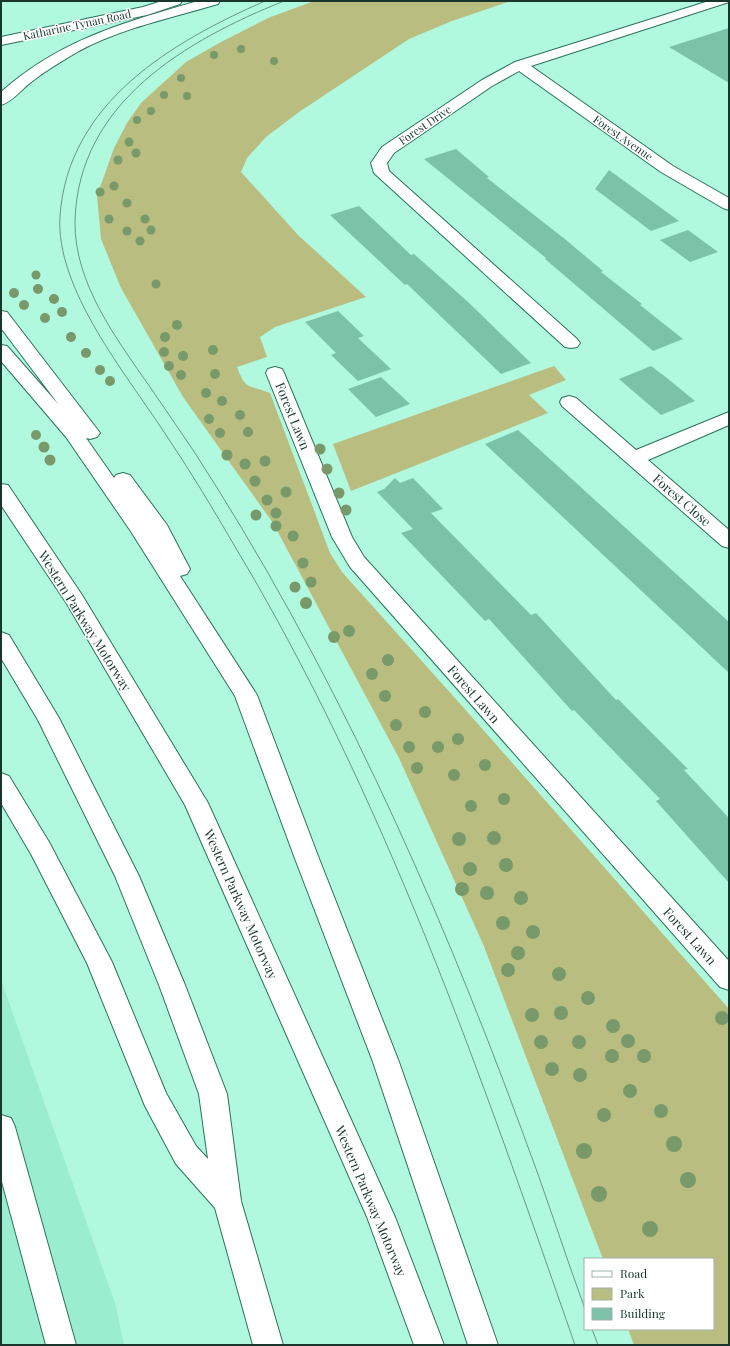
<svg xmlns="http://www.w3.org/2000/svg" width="730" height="1346" font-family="'Playfair Display',serif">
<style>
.built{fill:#9bedd0}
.green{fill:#babd80}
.building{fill:#7bc2a9}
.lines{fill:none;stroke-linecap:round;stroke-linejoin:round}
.minor-casing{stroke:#2a725d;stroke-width:2}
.major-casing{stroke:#2a725d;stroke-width:2}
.highway-casing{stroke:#2a725d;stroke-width:2}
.minor{fill:#fff;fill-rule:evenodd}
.major{fill:#fff;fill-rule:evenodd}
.highway{fill:#fff;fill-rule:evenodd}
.tram{stroke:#669987;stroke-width:1}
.tree{fill:#789969}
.labels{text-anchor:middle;stroke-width:3;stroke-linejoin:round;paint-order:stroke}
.far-street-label{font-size:11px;fill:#19362d;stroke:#fff}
.street-label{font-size:13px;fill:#19362d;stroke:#fff}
</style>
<rect width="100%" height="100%" fill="#b0f8de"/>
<polygon class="built" points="1,980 116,1306 124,1345 1,1345"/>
<g class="green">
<path d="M314,1H511L452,21L409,39L299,112L266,137L247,158L241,172L298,235L366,297L275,327L260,337L267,357L237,367C246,391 248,384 270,393L330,553L342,572L463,707L729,1009V1345H634L628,1329H713V1259H603L483,944L399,758L273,523L183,397L121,288L101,239L97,196L114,148L127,123L141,103L186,62L221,42L268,18Z"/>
<polygon points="554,366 566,380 529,395 548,413 351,491 333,444"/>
</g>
<g class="building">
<polygon points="729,28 729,83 669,47"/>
<polygon points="456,149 489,177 487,178 566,240 603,271 601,272 642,304 640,305 683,339 653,351 545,259 546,258 424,159"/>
<polygon points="609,170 679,221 651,231 595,189"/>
<polygon points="359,206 411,255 414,254 467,301 531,363 501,374 407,284 405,285 330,215"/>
<polygon points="688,230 718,252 690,262 660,240"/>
<polygon points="338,311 364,336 358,338 391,369 358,381 331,355 336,353 305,322"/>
<polygon points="651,366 667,378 695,401 661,415 619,379"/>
<polygon points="381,377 410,404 376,417 348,389"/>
<polygon points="518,430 729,622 729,673 485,444"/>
<polygon points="395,478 400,483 413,478 443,509 431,513 531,615 536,613 616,700 618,699 688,769 684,770 729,818 729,883 656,801 660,799 574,710 572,711 489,619 485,621 401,533 413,529 377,492 384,489"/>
</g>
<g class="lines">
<g class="minor-casing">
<g id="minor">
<polygon points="709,1 729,1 729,2 531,66 673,166 729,198 729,210 723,208 661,172 519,71 492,86 394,153 387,163 389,171 577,339 580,343 577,347 571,348 565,347 374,173 371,163 382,147 482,80 515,62"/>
<polygon points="275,367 282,369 284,373 352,537 364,557 729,961 729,990 720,987 350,567 332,537 266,373 268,369"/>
<polygon points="569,396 576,398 636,450 729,412 729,425 648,460 729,530 729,548 722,546 562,406 560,402 562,398"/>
<polygon points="1,1115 11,1118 15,1127 76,1345 46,1345 1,1178"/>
</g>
</g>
<g class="major-casing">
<polygon id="major" points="162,1 182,1 180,4 147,15 1,45 1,37 143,7"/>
</g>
<g class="highway-casing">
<g id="highway">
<path d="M198,1H220L218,4C171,18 122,28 79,51C62,61 45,71 30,83C21,90 12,102 1,105V92C61,39 123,23 198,1Z"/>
<polygon points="1,311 7,312 97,429 100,433 97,437 90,439 86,438 114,478 116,475 123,473 130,475 167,525 190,569 187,574 180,576 257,695 318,856 399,1062 498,1345 468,1345 373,1062 294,856 235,696 130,530 66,437 1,361 1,345 7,346 59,405 1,328"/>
<polygon points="1,484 8,485 82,595 208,803 395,1217 444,1345 414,1345 367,1217 185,805 67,604 1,505"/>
<polygon points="1,632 9,635 59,718 139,876 185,985 227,1094 241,1201 283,1345 253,1345 215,1208 176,1164 145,1106 87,963 31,854 1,803 1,773 9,776 49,842 112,962 166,1093 196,1146 208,1159 199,1094 159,985 115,876 38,720 1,658"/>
</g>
</g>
<use href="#minor" class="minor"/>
<use href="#major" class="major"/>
<use href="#highway" class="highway"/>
<g class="tram">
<path d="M265,1C172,42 68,102 60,216C55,288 126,374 164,432C189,469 212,507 234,545C384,794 480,1072 575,1345"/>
<path d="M284,1C187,40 78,102 75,221C74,283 116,338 150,387C164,408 179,429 193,450C330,661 434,892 521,1128C544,1188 563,1249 585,1309"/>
<polyline points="592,1329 598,1345"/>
</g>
</g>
<g class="tree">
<circle cx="241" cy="49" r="4"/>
<circle cx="214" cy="55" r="4"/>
<circle cx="274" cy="61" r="4"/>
<circle cx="181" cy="78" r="4"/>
<circle cx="164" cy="95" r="4"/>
<circle cx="187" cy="96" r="4"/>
<circle cx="151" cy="111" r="4"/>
<circle cx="137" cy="120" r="4"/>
<circle cx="129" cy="142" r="4.5"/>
<circle cx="136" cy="153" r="4.5"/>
<circle cx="118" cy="160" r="4.5"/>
<circle cx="114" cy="186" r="4.5"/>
<circle cx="100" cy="192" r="4.5"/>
<circle cx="127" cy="203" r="4.5"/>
<circle cx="109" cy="219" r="4.5"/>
<circle cx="145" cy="219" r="4.5"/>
<circle cx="151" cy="230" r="4.5"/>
<circle cx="127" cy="231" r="4.5"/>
<circle cx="140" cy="241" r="4.5"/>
<circle cx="36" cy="275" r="4.5"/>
<circle cx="156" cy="284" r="4.5"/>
<circle cx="38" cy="289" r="5"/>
<circle cx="14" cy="293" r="5"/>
<circle cx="54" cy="299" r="5"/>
<circle cx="24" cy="305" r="5"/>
<circle cx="62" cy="312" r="5"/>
<circle cx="45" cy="318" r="5"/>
<circle cx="177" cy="325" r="5"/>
<circle cx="71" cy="337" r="5"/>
<circle cx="165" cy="337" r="5"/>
<circle cx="213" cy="350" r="5"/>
<circle cx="164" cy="352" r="5"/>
<circle cx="86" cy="353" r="5"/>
<circle cx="183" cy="356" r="5"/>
<circle cx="169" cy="366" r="5"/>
<circle cx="100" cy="370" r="5"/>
<circle cx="215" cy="374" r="5"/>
<circle cx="181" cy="375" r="5"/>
<circle cx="110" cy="381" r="5"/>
<circle cx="206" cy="393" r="5"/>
<circle cx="222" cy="401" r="5"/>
<circle cx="240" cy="415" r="5"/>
<circle cx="209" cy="419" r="5"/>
<circle cx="248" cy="432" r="5"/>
<circle cx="220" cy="433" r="5"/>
<circle cx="36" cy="435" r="5"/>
<circle cx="44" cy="447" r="5.5"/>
<circle cx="320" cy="449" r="5.5"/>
<circle cx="227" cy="455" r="5.5"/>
<circle cx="50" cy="460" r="5.5"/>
<circle cx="265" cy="461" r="5.5"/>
<circle cx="245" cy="464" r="5.5"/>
<circle cx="327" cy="469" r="5.5"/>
<circle cx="255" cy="481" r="5.5"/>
<circle cx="286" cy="492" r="5.5"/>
<circle cx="339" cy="493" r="5.5"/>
<circle cx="267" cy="500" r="5.5"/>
<circle cx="346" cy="510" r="5.5"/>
<circle cx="276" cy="513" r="5.5"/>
<circle cx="256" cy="515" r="5.5"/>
<circle cx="276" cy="526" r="5.5"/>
<circle cx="293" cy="536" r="5.5"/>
<circle cx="303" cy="563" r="5.5"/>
<circle cx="311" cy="582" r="5.5"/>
<circle cx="295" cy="587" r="5.5"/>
<circle cx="306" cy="603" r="6"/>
<circle cx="349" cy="631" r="6"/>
<circle cx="334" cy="637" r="6"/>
<circle cx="388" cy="660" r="6"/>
<circle cx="372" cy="674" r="6"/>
<circle cx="385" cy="696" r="6"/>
<circle cx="425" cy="712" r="6"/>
<circle cx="396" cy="725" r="6"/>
<circle cx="458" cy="739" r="6"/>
<circle cx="409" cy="747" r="6"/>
<circle cx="438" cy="747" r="6"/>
<circle cx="485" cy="765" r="6"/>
<circle cx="417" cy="768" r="6"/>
<circle cx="454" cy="775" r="6"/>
<circle cx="504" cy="799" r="6"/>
<circle cx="471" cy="806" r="6"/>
<circle cx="494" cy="838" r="7"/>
<circle cx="459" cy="839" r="7"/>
<circle cx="506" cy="865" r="7"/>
<circle cx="470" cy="869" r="7"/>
<circle cx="462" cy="889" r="7"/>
<circle cx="487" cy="893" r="7"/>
<circle cx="521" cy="898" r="7"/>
<circle cx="503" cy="923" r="7"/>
<circle cx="533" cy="932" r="7"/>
<circle cx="518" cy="953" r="7"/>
<circle cx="508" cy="970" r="7"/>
<circle cx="559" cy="974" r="7"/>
<circle cx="588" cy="998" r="7"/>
<circle cx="561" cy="1013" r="7"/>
<circle cx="532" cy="1015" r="7"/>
<circle cx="722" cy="1018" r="7"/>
<circle cx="613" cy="1026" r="7"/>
<circle cx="628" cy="1041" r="7"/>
<circle cx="541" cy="1042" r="7"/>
<circle cx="579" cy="1042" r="7"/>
<circle cx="612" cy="1056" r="7"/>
<circle cx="644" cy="1056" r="7"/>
<circle cx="552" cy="1069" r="7"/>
<circle cx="580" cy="1075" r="7"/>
<circle cx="630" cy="1091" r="7"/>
<circle cx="661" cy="1111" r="7"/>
<circle cx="604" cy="1115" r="7"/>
<circle cx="674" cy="1144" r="8"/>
<circle cx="584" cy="1151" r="8"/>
<circle cx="688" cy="1180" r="8"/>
<circle cx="599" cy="1194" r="8"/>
<circle cx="650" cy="1229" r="8"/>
</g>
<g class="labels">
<g class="far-street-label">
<text transform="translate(77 25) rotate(-12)" y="4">Katharine Tynan Road</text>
<text transform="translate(425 125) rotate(-34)" y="4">Forest Drive</text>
<text transform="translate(623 138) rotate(35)" y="4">Forest Avenue</text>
</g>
<g class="street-label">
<text transform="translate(293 416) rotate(68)" y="5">Forest Lawn</text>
<text transform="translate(682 500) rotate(41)" y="5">Forest Close</text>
<text transform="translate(85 621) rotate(58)" y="5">Western Parkway Motorway</text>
<text transform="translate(474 694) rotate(49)" y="5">Forest Lawn</text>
<text transform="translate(241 904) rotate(66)" y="5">Western Parkway Motorway</text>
<text transform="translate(690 936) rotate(48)" y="5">Forest Lawn</text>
<text transform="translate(371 1201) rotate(67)" y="5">Western Parkway Motorway</text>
</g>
</g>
<rect width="730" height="1346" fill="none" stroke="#19362d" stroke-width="4"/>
<rect x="584" y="1258" width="130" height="72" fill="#ffffff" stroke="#a3afab"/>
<rect x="592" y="1271" width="20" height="6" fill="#ffffff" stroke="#a3afab"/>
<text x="620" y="1278" font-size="12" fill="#19362d">Road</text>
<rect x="592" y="1288" width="20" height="12" fill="#babd80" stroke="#a3afab"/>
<text x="620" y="1298" font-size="12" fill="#19362d">Park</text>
<rect x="592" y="1308" width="20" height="12" fill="#7bc2a9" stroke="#a3afab"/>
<text x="620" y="1318" font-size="12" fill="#19362d">Building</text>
</svg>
